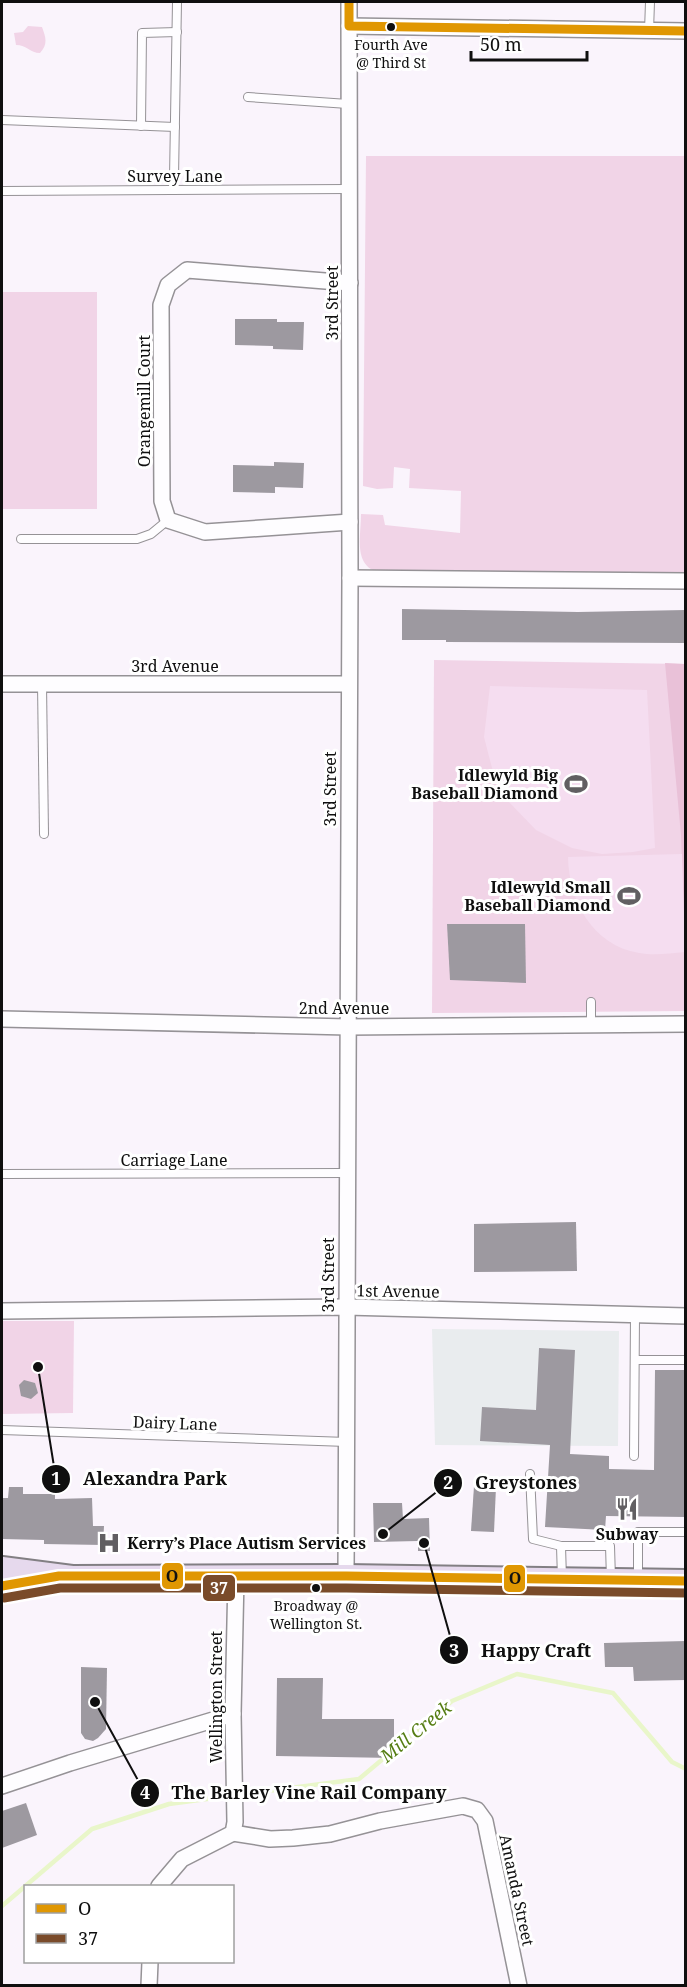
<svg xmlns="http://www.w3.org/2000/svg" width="687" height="1987" font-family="'Noto Serif',serif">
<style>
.industrial{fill:#e9ecee}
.green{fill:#f1d4e7}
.forest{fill:#e9c1d8}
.pitch{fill:#f5ddf0}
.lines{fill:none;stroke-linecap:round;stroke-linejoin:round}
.stream{stroke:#e9f6ca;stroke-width:4.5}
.building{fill:#9d99a0}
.service-casing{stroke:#959296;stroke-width:10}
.minor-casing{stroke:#959296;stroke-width:18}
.primary-casing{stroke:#827f83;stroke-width:26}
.service{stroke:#fefdff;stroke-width:8}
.minor{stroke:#fefdff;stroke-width:15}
.primary{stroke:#e6d9ed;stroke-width:22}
.bus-1-casing{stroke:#fff;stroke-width:14}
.bus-2-casing{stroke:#fff;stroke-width:14}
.bus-1{stroke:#e09702;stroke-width:9}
.bus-2{stroke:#7a4b2a;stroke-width:9}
.bus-dot{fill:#0f0f0f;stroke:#fff;stroke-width:2}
.labels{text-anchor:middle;stroke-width:6;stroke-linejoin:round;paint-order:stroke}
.bus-label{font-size:14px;fill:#0f0f0f;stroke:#fff}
.street-label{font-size:16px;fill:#0f0f0f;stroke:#fff}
.poi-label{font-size:16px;font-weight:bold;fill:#0f0f0f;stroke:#fff;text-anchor:end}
.water-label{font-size:18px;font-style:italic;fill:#567e14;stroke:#fff}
.leader{fill:none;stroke:#0f0f0f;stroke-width:2}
.callout-dot{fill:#0f0f0f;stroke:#fff;stroke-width:2}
.mark-label{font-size:18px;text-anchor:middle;font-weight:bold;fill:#fff}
.callout-label{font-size:18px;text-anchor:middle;font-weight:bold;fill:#0f0f0f;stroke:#fff;stroke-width:6;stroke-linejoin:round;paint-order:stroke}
.line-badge{stroke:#fff;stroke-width:2}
.badge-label{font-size:16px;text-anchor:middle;font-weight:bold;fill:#fff}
.pale-badge-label{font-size:16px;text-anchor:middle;font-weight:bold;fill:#111}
</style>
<rect width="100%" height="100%" fill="#faf4fc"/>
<polygon class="industrial" points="432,1329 619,1331 618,1446 435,1445"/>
<g class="green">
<path d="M28,26L42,27C46,38 48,44 40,53C30,53 27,45 16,45L14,33L23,32Z"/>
<path d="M366,156H685V574L378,572C353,565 361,536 361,514L383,515L385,525L460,533L461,491L409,488L410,469L394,467L393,488L377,489L363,486Z"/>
<rect x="2" y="292" width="95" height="217"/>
<polygon points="434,660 685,664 685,1011 432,1013"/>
<polygon points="2,1321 74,1321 73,1413 2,1414"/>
</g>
<polygon class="forest" points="665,663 685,664 685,943 681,835"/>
<g class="pitch">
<polygon points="490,686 647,690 655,848 633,852 602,854 572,848 536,830 508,801 492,768 484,737"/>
<path d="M682,854L685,952C670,953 655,956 639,953C592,945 569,901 568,857Z"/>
</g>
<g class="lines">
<polyline class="stream" points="2,1906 92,1829 169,1804 359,1779 452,1701 517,1674 613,1693 672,1762 686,1769"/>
</g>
<g class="building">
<polygon points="235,319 277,319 277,322 304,322 303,350 273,349 273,346 235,345"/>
<polygon points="274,462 304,463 303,488 275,487 275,493 233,492 233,465 274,466"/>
<polygon points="402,609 578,612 686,610 686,643 446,642 446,640 402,640"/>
<polygon points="447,924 525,924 526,983 450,980"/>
<polygon points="576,1222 577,1271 474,1272 474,1224"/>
<polygon points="539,1348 575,1350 570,1454 609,1456 609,1469 654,1470 655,1370 686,1370 686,1517 606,1516 605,1530 545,1527 550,1445 480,1441 482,1407 536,1410"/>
<polygon points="24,1380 35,1383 38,1393 31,1399 21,1396 19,1385"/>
<polygon points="474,1486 496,1487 494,1532 471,1531"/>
<polygon points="9,1487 23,1487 23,1494 55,1494 55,1499 92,1498 93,1526 104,1526 103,1545 44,1544 44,1540 2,1539 2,1498 8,1498"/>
<polygon points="373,1503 402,1503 403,1519 429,1518 430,1551 418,1551 418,1541 374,1542"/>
<polygon points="686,1641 686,1680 634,1681 633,1667 605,1667 604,1643"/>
<polygon points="81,1667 107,1668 106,1729 98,1738 93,1741 85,1739 81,1733"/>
<polygon points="277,1678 323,1678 322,1719 394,1719 394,1758 276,1756"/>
<polygon points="26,1803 37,1835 2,1848 2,1811"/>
</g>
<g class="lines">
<g class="service-casing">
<g id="service">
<polyline points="649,31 650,2"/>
<polyline points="248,97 348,104"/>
<polyline points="2,120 175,127"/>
<polyline points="141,126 142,33 177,32"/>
<polyline points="174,177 177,2"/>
<polyline points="2,191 348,189"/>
<polyline points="21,539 137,539 151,534 168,520"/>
<polyline points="42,684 44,834"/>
<polyline points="591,1002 591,1025"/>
<polyline points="2,1174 347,1173"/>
<polyline points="635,1360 686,1360"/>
<polyline points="2,1430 347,1442"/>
<polyline points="634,1456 635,1315"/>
<polyline points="530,1474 533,1539 561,1546 610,1546 611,1579"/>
<polyline points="561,1546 562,1578"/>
<polyline points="638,1579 638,1532 686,1532"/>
</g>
</g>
<g class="minor-casing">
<g id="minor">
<polyline points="349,26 686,31"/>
<polyline points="350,522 205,532 168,520 162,501 161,305 168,285 187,270 350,283"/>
<polyline points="350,578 686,581"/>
<polyline points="2,684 348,684"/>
<polyline points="2,1019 348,1027 686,1024"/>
<polyline points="2,1311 346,1307 686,1316"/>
<polyline points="346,1576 350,578 349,2"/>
<polyline points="2,1786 70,1763 233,1714"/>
<polyline points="233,1833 270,1839 293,1838 330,1834 380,1821 463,1806 477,1810 485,1821 519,1986"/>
<polyline points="159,1886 182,1859 233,1833 235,1822 233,1714 236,1577"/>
<polyline points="149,1986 150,1962"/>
</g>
</g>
<g class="primary-casing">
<g id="primary">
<polyline points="2,1568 72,1577 346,1576 686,1581"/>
<polyline points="2,1586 38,1579"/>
</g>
</g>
<use href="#service" class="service"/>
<use href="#minor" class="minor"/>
<use href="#primary" class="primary"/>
<g class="bus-1-casing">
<g id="bus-1">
<polyline points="349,2 349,26 686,31"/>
<polyline points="2,1586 59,1576 346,1576 686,1581"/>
</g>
</g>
<g class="bus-2-casing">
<polyline id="bus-2" points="4,1598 60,1588 346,1588 686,1593"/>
</g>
<use href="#bus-1" class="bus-1"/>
<use href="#bus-2" class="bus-2"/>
</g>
<defs>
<g id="stadium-bare" transform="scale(1.8)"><path d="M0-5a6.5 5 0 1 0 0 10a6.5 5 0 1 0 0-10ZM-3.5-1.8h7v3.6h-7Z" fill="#615f62" stroke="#fff" stroke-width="2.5" paint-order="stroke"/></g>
<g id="restaurant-bare" transform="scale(1.8)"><path d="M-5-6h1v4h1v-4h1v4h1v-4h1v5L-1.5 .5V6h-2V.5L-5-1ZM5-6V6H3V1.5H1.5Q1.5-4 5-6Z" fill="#615f62" stroke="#fff" stroke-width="2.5" paint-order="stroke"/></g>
<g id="hospital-bare" transform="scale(1.8)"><path d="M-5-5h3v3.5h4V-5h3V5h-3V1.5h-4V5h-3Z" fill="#615f62" stroke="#fff" stroke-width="2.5" paint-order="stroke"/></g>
</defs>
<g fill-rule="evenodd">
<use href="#stadium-bare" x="576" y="784"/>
<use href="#stadium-bare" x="629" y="896"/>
<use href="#restaurant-bare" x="627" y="1509"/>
<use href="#hospital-bare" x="109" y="1543"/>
</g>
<g class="bus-dot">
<circle cx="391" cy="27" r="5"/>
<circle cx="316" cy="1588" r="5"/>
</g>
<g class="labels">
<g class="bus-label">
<text x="391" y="50">Fourth Ave<tspan x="391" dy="18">@ Third St</tspan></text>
<text x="316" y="1611">Broadway @<tspan x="316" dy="18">Wellington St.</tspan></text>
</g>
<g class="street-label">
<text x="175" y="182">Survey Lane</text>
<text transform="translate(332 303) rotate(-90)" y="6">3rd Street</text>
<text transform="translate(144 401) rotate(-90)" y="6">Orangemill Court</text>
<text x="175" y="672">3rd Avenue</text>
<text transform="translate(330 789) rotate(-90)" y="6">3rd Street</text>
<text x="344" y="1014">2nd Avenue</text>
<text x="174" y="1166">Carriage Lane</text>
<text transform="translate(328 1275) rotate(-90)" y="6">3rd Street</text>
<text transform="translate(398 1291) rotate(1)" y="6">1st Avenue</text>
<text transform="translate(175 1423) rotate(2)" y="6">Dairy Lane</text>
<text transform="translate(216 1697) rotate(-90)" y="6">Wellington Street</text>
<text transform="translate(517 1890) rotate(78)" y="6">Amanda Street</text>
</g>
<g class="poi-label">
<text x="558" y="781">Idlewyld Big<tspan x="558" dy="18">Baseball Diamond</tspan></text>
<text x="611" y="893">Idlewyld Small<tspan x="611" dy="18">Baseball Diamond</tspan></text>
<text x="627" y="1540" text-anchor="middle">Subway</text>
<text x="127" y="1549" text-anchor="start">Kerry’s Place Autism Services</text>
</g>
<g class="water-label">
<text transform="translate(416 1732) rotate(-39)" y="6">Mill Creek</text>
</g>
</g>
<path class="leader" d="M38 1367L56 1479M383 1534L448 1483M424 1543L454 1650M95 1702L145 1793"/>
<g class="callout-dot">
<circle cx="38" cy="1367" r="6"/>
<circle cx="383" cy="1534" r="6"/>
<circle cx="424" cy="1543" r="6"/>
<circle cx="95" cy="1702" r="6"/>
<circle cx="56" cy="1479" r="15"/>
<circle cx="448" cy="1483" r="15"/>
<circle cx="454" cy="1650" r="15"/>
<circle cx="145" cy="1793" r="15"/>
</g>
<g class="mark-label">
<text x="56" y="1485">1</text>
<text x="448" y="1489">2</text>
<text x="454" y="1657">3</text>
<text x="145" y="1799">4</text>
</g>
<g class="callout-label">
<text x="155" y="1485">Alexandra Park</text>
<text x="526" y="1489">Greystones</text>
<text x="536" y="1657">Happy Craft</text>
<text x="309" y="1799">The Barley Vine Rail Company</text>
</g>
<g class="line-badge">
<rect x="161" y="1562" width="23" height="28" rx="6" fill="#e09702"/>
<rect x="503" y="1564" width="23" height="29" rx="6" fill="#e09702"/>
<rect x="202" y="1574" width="34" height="28" rx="6" fill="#7a4b2a"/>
</g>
<g class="badge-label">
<text x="219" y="1594">37</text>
</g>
<g class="pale-badge-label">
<text x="172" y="1582">O</text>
<text x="515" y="1584">O</text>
</g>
<rect width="687" height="1987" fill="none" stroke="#0f0f0f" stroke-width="6"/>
<rect x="24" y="1885" width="210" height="78" fill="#ffffff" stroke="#9f9f9f" stroke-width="1.5"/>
<rect x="36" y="1904" width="30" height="9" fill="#e09702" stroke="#9f9f9f" stroke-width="1.5"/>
<text x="78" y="1915" font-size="18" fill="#0f0f0f">O</text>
<rect x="36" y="1934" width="30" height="9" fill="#7a4b2a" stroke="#9f9f9f" stroke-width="1.5"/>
<text x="78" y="1945" font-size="18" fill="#0f0f0f">37</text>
<path d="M471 51v9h116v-9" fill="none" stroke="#0f0f0f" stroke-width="3"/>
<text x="480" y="51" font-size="18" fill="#0f0f0f" stroke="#ffffff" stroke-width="4.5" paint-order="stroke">50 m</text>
</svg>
